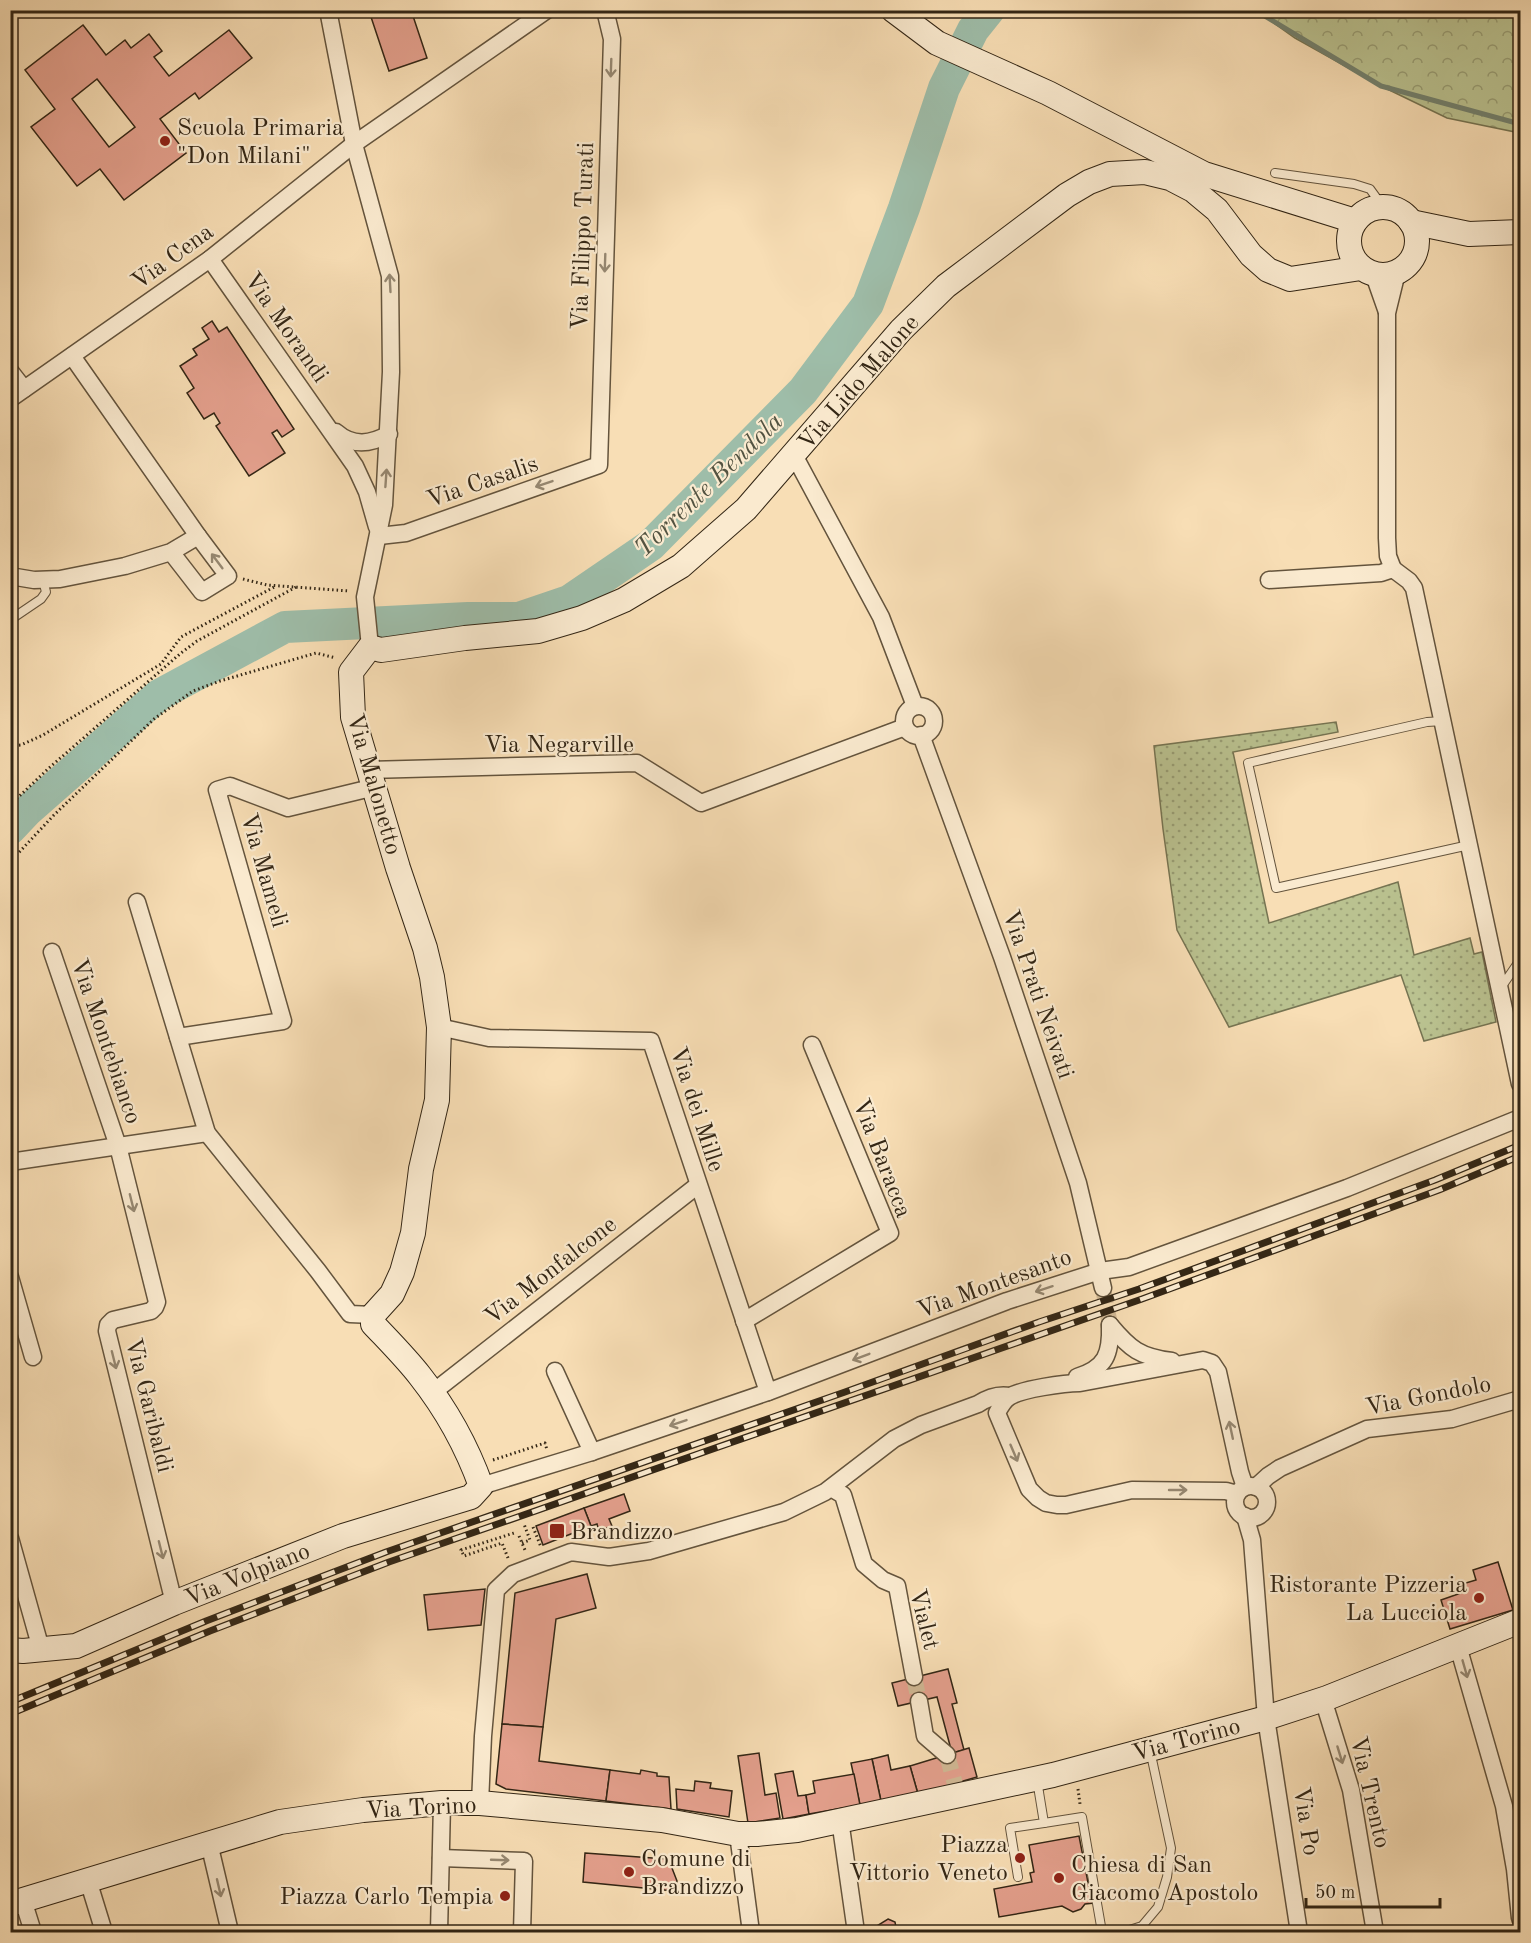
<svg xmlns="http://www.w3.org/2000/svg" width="1531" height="1943" font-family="'Old Standard TT',serif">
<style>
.grass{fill:url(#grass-dots);stroke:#767452;stroke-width:1.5}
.park{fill:url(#park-crowns);stroke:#767452;stroke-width:1.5}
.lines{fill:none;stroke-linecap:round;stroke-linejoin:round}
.stream{stroke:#73816e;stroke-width:5}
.river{stroke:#9ebda9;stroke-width:32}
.building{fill:#e4a08d;stroke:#332615;stroke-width:1.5;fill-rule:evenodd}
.street-tunnel{stroke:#d1b995;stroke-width:16;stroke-dasharray:16 8;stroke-linecap:butt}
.lane-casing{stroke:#64543d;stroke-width:10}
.street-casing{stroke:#64543d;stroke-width:19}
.secondary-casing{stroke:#332615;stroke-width:26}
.path{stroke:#332615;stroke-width:3;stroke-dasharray:1.5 3;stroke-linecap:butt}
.lane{stroke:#faeacf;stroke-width:8}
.street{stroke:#faeacf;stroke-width:16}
.secondary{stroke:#faeacf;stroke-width:24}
.rail-casing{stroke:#332615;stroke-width:7}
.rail{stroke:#faeacf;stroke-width:4.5;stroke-dasharray:14;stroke-linecap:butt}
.oneway{stroke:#968872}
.poi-dot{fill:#8f2418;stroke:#faeacf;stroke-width:2}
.labels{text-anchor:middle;stroke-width:4.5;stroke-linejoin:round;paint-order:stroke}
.poi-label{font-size:24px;fill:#332615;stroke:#faeacf;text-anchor:start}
.street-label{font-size:24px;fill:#332615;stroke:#faeacf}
.water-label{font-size:26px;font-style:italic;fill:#535341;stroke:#faeacf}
</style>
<defs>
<pattern id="grass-dots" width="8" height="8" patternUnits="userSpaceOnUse" patternTransform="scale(1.5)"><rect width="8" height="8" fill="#bac290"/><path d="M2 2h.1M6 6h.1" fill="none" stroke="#989d74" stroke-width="1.8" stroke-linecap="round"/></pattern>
<pattern id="park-crowns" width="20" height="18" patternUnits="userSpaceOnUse" patternTransform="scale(1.5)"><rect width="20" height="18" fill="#bac290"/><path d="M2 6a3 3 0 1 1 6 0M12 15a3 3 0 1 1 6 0" fill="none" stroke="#989d74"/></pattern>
</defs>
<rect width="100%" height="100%" fill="#f8deb5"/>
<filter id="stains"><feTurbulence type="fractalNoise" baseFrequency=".00333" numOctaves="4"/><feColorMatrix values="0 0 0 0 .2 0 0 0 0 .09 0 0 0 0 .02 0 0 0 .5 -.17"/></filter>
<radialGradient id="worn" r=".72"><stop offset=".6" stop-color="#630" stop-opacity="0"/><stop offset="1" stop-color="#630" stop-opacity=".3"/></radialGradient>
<polygon class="grass" points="1336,722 1338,732 1233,752 1269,923 1398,882 1414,955 1470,938 1474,954 1482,952 1496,1022 1424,1041 1401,975 1229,1027 1177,930 1163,829 1154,746"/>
<polygon class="park" points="1257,11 1520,11 1520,133 1447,118 1381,86 1295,38"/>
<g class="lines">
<polyline class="stream" points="1255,10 1381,86 1520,124"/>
<polyline class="river" points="10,829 27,811 159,695 285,627 468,618 519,618 569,601 651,545 803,391 868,304 904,208 944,88 973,30 989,10"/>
</g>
<g class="building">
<polygon points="371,10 411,10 427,58 389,71 370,14 372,14"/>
<path d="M83,25L106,55L125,40L131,48L149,34L162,51L154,57L169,76L229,30L252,58L199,99L195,93L160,119L186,153L124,200L100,169L77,186L31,127L55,109L25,70ZM97,79L135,127L109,147L72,99Z"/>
<polygon points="212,321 219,332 227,327 294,429 282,437 277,430 272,433 285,453 249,476 216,426 220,423 214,413 204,419 187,393 194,388 180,366 197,355 193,349 209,339 202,328"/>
<polygon points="624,1494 630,1511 609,1519 612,1526 599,1531 597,1524 591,1526 584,1508"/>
<polygon points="584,1508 591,1526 543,1545 536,1526"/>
<polygon points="1498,1562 1513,1610 1450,1629 1441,1600 1461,1593 1459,1585 1476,1580 1473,1570"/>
<polygon points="587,1574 596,1608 556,1619 543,1727 502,1724 515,1593"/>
<polygon points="485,1589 481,1625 428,1630 424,1595"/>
<polygon points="948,1669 957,1703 952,1704 964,1750 952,1753 937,1697 898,1706 892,1683"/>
<polygon points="502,1724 543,1727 539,1761 610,1770 606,1801 506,1789 496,1784"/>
<polygon points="969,1748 977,1777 918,1794 910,1766"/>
<polygon points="759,1753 765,1795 776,1793 780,1818 748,1823 738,1756"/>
<polygon points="888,1755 891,1770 910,1766 918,1794 881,1801 872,1759"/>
<polygon points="872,1759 881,1801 860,1805 851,1763"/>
<polygon points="610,1770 640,1774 641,1770 657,1773 657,1776 669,1777 671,1809 606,1801"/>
<polygon points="793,1771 798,1796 806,1795 809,1814 783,1819 775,1774"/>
<polygon points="854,1774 860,1805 809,1814 806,1795 815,1793 813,1781"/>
<polygon points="695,1781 711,1783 710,1788 732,1791 729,1817 677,1809 676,1789 694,1791"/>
<polygon points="1079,1836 1090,1893 1092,1893 1094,1903 1085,1904 1081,1909 1073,1912 1062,1906 999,1917 994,1889 1032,1882 1030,1873 1034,1872 1029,1845"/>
<polygon points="585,1853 666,1859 670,1863 677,1881 674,1891 583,1882"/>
<polygon points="888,1919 895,1922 897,1932 867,1932"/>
</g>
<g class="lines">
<g class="street-tunnel">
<polyline points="1103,1288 1110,1325"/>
<polyline points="914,1677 919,1701"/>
<polyline points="947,1755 955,1784"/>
</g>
<g class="lane-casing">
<g id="lane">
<polyline points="1275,173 1354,184 1370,189 1383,207"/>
<polyline points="10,620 41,599 46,592 43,580"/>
<polyline points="1443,721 1427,722 1248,763 1276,888 1469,845"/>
<polyline points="1500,989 1520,960"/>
<polyline points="1044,1823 1082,1817 1102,1932"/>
<polyline points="1018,1877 1010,1828 1044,1823 1037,1780"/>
<polyline points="1123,1932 1142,1926 1158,1907 1167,1877 1171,1848 1150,1750"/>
</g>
</g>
<g class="street-casing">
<g id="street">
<polyline points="328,10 354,144 390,276 391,372 384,505 365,597 370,647"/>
<polyline points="210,259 355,466 367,492 377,527"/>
<polyline points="1374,275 1387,312"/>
<polyline points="72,356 198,536"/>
<polyline points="10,371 24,389"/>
<polyline points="10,399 210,259 354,144 547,10"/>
<path d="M336,432C353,447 371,444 389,434"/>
<polyline points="794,455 881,617 915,706"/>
<polyline points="379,536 406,533 599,465 612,39 605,10"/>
<polyline points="1393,569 1388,556 1387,538 1387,313 1397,272"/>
<polyline points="10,576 34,580 60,579 125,566 171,552 198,536 228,576 202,592 171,552"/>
<polyline points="1269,580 1381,573 1393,569 1409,581 1414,588 1520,1084"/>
<circle cx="919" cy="721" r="15"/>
<polyline points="921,735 1002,957 1078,1183 1103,1288"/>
<polyline points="368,770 637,763 701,803 905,727"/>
<polyline points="137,902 207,1133 318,1271 350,1314 373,1315"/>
<polyline points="52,952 118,1146 157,1302 155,1307 151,1311 113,1320 108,1325 107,1331 174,1603"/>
<polyline points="439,1027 489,1038 651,1041 768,1392"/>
<polyline points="178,1037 283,1021 217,790 230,786 288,808 375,787"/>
<polyline points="10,1162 207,1133"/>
<polyline points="10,1277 33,1357"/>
<polyline points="744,1321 890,1233 812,1045"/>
<path d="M1110,1325C1130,1349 1140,1357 1172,1361"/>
<polyline points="555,1371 592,1452"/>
<path d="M1077,1377C1106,1368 1111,1354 1110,1325"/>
<polyline points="432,1393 698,1185"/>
<polyline points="481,1486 592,1452 768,1392 1007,1301 1100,1271 1129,1267 1347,1188 1520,1118"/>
<circle cx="1251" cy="1502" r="16"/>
<polyline points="1256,1487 1268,1476 1280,1468 1367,1429 1452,1419 1520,1399"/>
<polyline points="831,1488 843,1495 864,1564 883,1580 897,1586 914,1677"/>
<path d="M1237,1494L1226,1491L1132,1490L1066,1505H1057L1046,1503L1038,1498L1029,1489L997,1413C1000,1407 1003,1401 1009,1397C1021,1389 1065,1383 1080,1383L1203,1360L1212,1363L1218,1372L1240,1472L1245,1487"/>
<polyline points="1245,1516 1252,1540 1266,1718 1299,1932"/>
<polyline points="10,1538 41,1649"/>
<polyline points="1458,1646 1504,1806 1515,1869 1520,1918"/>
<polyline points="1323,1699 1351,1790 1375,1932"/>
<polyline points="919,1701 925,1736 947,1755"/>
<path d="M480,1803L483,1736L496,1590L513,1574L571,1552L609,1557L649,1551L784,1512L825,1492L894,1439L921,1425L978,1404C987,1398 999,1394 1010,1396"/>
<polyline points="840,1820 856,1932"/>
<polyline points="738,1834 751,1932"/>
<polyline points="209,1843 230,1932"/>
<polyline points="441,1858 524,1861 522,1932"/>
<polyline points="88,1880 104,1932"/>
<polyline points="23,1900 33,1932"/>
<polyline points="439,1932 442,1803"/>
</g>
</g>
<g class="secondary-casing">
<g id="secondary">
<polyline points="893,10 937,43 1048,93 1204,174 1355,221"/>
<circle cx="1383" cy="241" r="34"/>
<polyline points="1411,222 1469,234 1520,232"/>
<path d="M10,1650L23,1651L76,1646L174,1603L343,1536L471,1497L481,1486C467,1447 446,1409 420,1376C406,1358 389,1341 373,1324V1315L392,1294L402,1272L413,1233L421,1169L437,1100L439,1027L432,977L425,948L398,868L353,717L351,672L370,647L381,650L465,638L538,631L582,618L624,600L681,566L746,509L901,330L946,286L1067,195L1089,182L1110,174L1145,172L1170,178L1193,190L1217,210L1251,255L1268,270L1290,279L1361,268"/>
<polyline points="10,1904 280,1822 363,1810 442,1803 480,1803 662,1820 738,1834 757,1834 797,1830 1053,1775 1266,1718 1327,1698 1520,1621"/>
</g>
</g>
<g class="path">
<polyline points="243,579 267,585 349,591"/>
<polyline points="10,746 21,745 43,735 161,664 181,637 276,586"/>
<polyline points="10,805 49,768 181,653 197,641 296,587"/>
<polyline points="10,862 54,815 154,719 193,691 220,681 316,653 336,658"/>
<polyline points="493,1460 545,1443 547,1450"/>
<polyline points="533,1527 541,1547"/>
<polyline points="519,1536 525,1550"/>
<polyline points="522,1543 530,1540 524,1524"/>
<polyline points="508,1558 502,1543 464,1556 461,1550 514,1533"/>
<polyline points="1078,1789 1080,1804"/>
</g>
<use href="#lane" class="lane"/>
<use href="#street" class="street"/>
<use href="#secondary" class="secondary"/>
<g class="rail-casing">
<g id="rail">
<polyline points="10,1702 206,1621 386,1552 845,1392 1039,1322 1139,1289 1435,1180 1520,1145"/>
<polyline points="10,1714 210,1631 389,1562 1142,1299 1439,1190 1520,1156"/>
</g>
</g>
<use href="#rail" class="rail"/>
</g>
<defs><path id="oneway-shaft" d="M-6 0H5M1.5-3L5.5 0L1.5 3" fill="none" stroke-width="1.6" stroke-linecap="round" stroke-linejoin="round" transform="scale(1.5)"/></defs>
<g class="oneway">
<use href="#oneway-shaft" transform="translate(611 68) rotate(92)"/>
<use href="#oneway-shaft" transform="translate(605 263) rotate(92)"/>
<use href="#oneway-shaft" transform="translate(390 283) rotate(-93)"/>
<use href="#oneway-shaft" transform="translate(386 478) rotate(-86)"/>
<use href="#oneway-shaft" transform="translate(544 484) rotate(161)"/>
<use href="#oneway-shaft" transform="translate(217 561) rotate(-127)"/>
<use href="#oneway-shaft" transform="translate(132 1203) rotate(76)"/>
<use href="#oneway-shaft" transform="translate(1044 1289) rotate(162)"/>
<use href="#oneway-shaft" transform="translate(861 1357) rotate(159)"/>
<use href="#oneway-shaft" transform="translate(114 1360) rotate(76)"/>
<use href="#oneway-shaft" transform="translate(678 1423) rotate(161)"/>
<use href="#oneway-shaft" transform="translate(1231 1430) rotate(-102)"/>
<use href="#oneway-shaft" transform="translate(1014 1453) rotate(67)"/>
<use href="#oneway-shaft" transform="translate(1178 1490)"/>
<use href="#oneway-shaft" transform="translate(161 1550) rotate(76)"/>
<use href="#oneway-shaft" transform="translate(1465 1669) rotate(74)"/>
<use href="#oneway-shaft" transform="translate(1340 1755) rotate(73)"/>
<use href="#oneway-shaft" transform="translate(500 1860) rotate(2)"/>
<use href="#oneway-shaft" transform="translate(219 1888) rotate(77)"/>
</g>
<g class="poi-dot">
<circle cx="165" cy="141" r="6"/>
<rect x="549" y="1523" width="16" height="16" rx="3"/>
<circle cx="1479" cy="1598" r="6"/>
<circle cx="1020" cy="1858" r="6"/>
<circle cx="629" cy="1872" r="6"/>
<circle cx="1059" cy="1878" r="6"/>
<circle cx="505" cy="1896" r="6"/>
</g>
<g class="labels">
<g class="poi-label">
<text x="177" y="135">Scuola Primaria<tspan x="177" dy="28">"Don Milani"</tspan></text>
<text x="570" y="1539">Brandizzo</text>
<text x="1467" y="1592" text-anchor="end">Ristorante Pizzeria<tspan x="1467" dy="28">La Lucciola</tspan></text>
<text x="1008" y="1852" text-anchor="end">Piazza<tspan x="1008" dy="28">Vittorio Veneto</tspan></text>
<text x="641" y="1866">Comune di<tspan x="641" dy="28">Brandizzo</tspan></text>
<text x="1071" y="1872">Chiesa di San<tspan x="1071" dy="28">Giacomo Apostolo</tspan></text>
<text x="493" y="1904" text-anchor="end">Piazza Carlo Tempia</text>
</g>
<g class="street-label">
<text transform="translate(582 236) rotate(-88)" y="8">Via Filippo Turati</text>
<text transform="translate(172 256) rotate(-36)" y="8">Via Cena</text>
<text transform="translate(287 327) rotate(55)" y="8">Via Morandi</text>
<text transform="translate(858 382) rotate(-49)" y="8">Via Lido Malone</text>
<text transform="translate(482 481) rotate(-19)" y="8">Via Casalis</text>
<text x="559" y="752">Via Negarville</text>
<text transform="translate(375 784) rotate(74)" y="8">Via Malonetto</text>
<text transform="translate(265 870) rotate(74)" y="8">Via Mameli</text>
<text transform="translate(1039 994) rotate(71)" y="8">Via Prati Neivati</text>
<text transform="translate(107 1041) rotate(71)" y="8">Via Montebianco</text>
<text transform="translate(698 1109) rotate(72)" y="8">Via dei Mille</text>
<text transform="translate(883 1158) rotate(69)" y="8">Via Baracca</text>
<text transform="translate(550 1270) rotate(-38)" y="8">Via Monfalcone</text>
<text transform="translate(994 1283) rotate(-20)" y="8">Via Montesanto</text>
<text transform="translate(1428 1395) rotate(-11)" y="8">Via Gondolo</text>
<text transform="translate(150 1405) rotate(76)" y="8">Via Garibaldi</text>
<text transform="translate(247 1574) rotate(-22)" y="8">Via Volpiano</text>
<text transform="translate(925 1619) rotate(76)" y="8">Vialet</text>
<text transform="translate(1186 1739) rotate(-15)" y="8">Via Torino</text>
<text transform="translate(1371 1792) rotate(77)" y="8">Via Trento</text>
<text transform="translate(421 1807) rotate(-3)" y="8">Via Torino</text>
<text transform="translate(1307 1821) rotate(81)" y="8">Via Po</text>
</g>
<g class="water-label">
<text transform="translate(708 484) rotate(-44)" y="9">Torrente Bendola</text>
</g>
</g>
<rect width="1531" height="1943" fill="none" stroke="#f8deb5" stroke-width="36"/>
<rect x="12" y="12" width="1507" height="1919" fill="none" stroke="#332615" stroke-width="3"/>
<rect x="18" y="18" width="1495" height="1907" fill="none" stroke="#332615" stroke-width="1.5"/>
<path d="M1306 1898v9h134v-9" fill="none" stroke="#332615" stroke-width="3"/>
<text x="1315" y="1898" font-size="18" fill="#332615" stroke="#faeacf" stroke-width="4.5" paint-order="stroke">50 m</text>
<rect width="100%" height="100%" filter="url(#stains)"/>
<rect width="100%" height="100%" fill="url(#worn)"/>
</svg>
